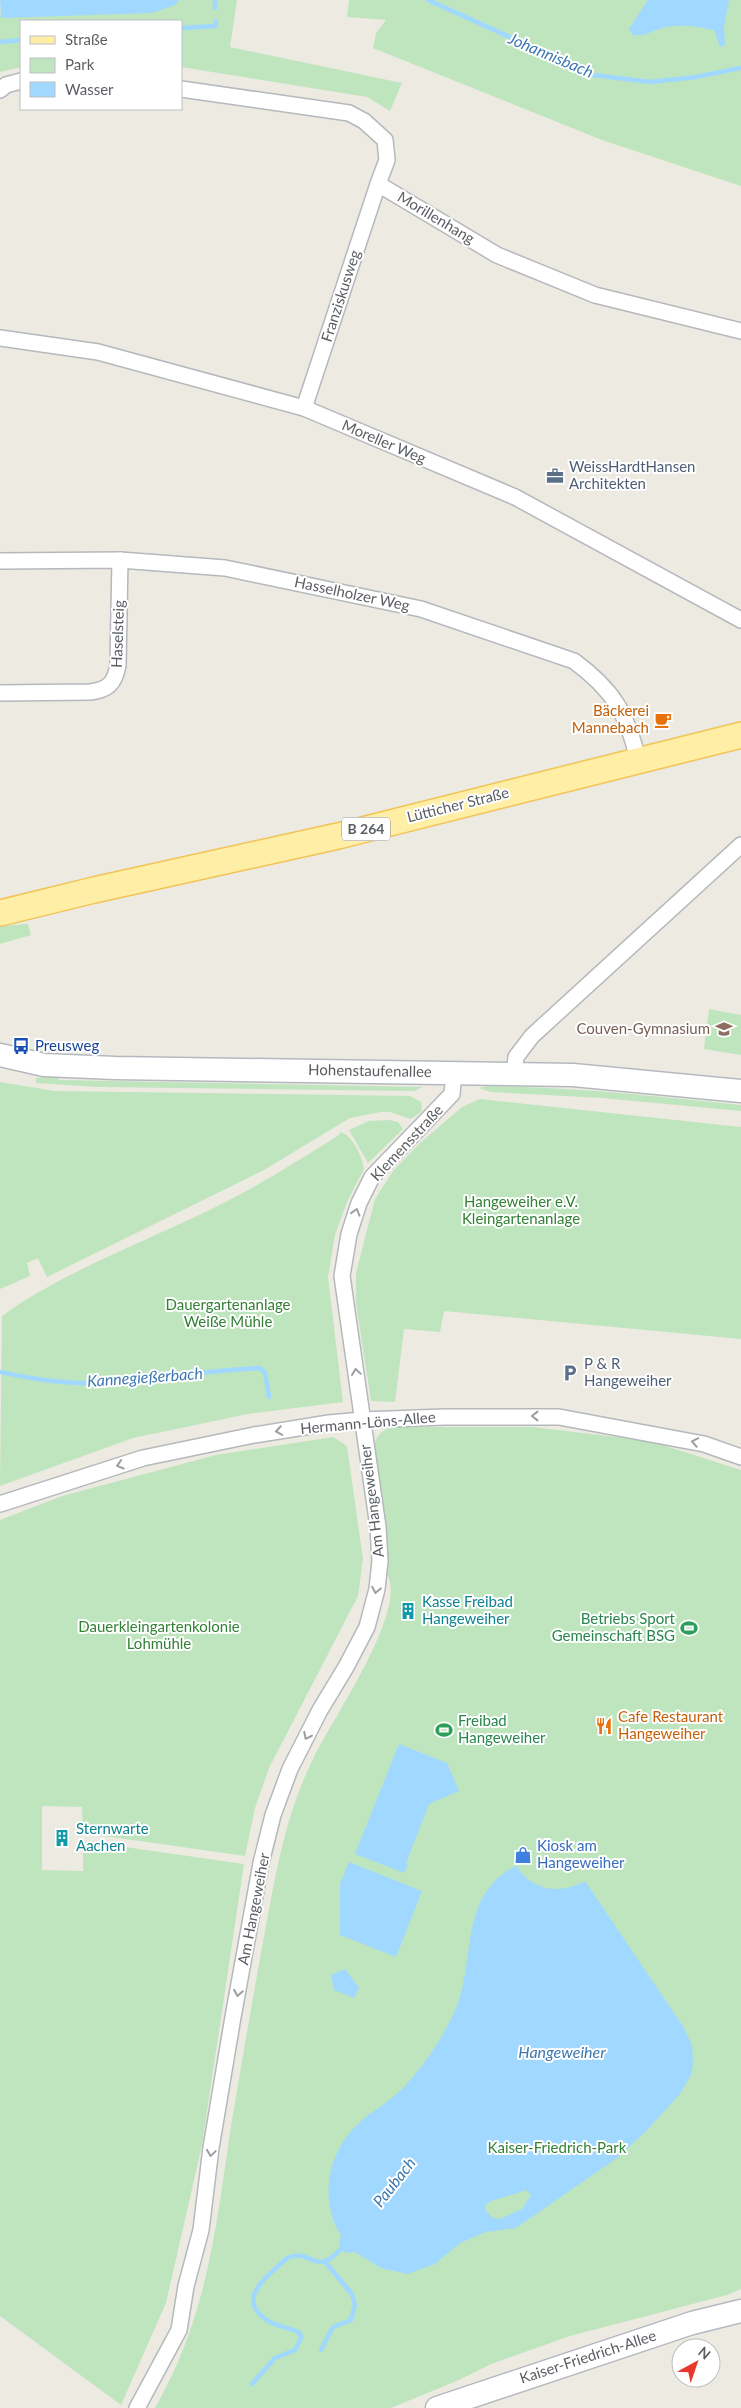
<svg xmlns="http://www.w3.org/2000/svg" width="741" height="2408" font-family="Lato,sans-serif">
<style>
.green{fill:#bfe5be}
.water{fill:#a0d8ff;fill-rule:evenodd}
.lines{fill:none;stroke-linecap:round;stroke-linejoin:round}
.stream{stroke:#a0d8ff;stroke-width:4.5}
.street-casing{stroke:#b5b8bc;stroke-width:18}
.secondary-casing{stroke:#b5b9bf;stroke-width:25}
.primary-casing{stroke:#f2c356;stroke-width:28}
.street{stroke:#fff;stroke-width:15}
.secondary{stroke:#fff;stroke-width:22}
.primary{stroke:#ffeea5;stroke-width:25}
.oneway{stroke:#9c9ea1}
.labels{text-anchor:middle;stroke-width:4;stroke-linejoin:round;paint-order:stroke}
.shield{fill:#fff;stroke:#8c8e92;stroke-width:1}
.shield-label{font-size:14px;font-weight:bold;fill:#5a5e63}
.street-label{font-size:15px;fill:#5a5e63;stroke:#fff}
.service-label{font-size:15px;fill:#4e5e75;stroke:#fff;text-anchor:start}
.food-label{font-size:15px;fill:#c56008;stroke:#fff;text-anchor:end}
.education-label{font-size:15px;fill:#785e54;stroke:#fff;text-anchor:end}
.transit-label{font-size:15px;fill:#164399;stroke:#fff;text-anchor:start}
.park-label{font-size:15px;fill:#338135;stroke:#fff}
.culture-label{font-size:15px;fill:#0d838f;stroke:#fff;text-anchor:start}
.leisure-label{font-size:15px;fill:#27864d;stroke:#fff;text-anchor:end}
.shop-label{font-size:15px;fill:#366cbe;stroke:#fff;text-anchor:start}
.water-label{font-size:16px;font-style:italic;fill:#3d78b1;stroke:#fff}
</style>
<rect width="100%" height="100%" fill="#edeae2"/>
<g class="green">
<polygon points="179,0 237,0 230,47 402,83 390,111 367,97 181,67 181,21 21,21 21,67 0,72 0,6 1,18 175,5"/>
<polygon points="349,0 741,0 741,186 602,140 373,48 376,33 386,20 347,17"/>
<polygon points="28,924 31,935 0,944 0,926"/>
<polygon points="709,1009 741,1015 741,1055 704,1049"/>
<polygon points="59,1076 59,1080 423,1087 414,1091 99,1087 36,1083 36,1078"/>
<polygon points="0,1082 55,1091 410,1096 421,1102 422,1111 411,1119 390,1112 381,1112 350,1118 264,1170 47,1277 38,1258 27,1263 30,1276 0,1289"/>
<path d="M487,1086C572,1087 657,1096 741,1105V1111L602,1098L491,1092L479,1088Z"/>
<polygon points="480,1099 741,1127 741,1339 444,1311 440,1332 404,1329 395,1402 371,1401 356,1303 356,1273 375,1199 393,1171 419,1144 462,1107"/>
<polygon points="390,1120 398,1122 403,1129 368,1163 349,1130 369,1121"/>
<path d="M340,1132C353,1135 362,1157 364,1169L347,1202L335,1235L328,1277L343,1402L248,1414L133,1438L0,1486L2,1316C58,1275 134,1246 197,1216C247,1193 293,1164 339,1135Z"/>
<path d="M393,1427H532L650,1441L741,1470V2289L727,2295L570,2336L491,2364L459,2380L391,2408H155C207,2317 216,2228 231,2126C242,2061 253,1996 265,1931C276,1872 286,1813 313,1759C331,1721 406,1614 388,1576L374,1452C375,1438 378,1431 393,1427Z"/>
<polygon points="333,1437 347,1446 363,1559 358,1596 269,1768 255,1808 245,1856 83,1833 82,1807 42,1806 42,1870 83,1871 83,1841 244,1864 202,2145 166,2303 121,2405 0,2316 0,1520 62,1496 216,1455"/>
</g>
<g class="water">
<polygon points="0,0 179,0 175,5 152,13 1,18"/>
<path d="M648,0H729L724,27L725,45L720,47L714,30C698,27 683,24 667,27C654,29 647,37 633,35L629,29Z"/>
<polygon points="399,1744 447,1763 459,1791 429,1804 406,1863 408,1864 404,1873 355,1854"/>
<polygon points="349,1862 422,1891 396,1957 340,1935 340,1884"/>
<path d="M516,1866C532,1891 560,1895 585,1881L684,2028L692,2045L693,2064L691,2075L680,2094L646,2131L617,2158L516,2228L486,2232L460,2243L435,2264L407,2274L381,2268L355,2252L345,2253L339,2244L341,2236C319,2201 327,2154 357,2125C371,2111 390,2102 404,2087C426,2063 448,2031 459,2000C475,1951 461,1894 516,1866ZM526,2190L531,2195L522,2209L500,2219L493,2218L485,2210L486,2204C496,2198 514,2195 526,2190Z"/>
<polygon points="345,1969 359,1988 354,1998 334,1990 331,1975"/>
</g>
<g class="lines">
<g class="stream">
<polyline points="428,0 593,75 650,82 696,77 741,68"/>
<polyline points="215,8 215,0"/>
<polyline points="181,28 215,26 216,21"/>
<polyline points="0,42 21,40"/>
<path d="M0,1372C28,1378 59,1384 88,1383C145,1382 202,1370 260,1368L265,1373L269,1397"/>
<polyline points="321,2350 333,2327 351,2320 355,2305 352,2294 325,2262"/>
<path d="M252,2384L275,2358L295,2350L301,2338L300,2333C291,2328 280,2327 270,2322C232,2300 268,2276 287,2258C312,2246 315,2282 345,2244"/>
</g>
<g class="street-casing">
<g id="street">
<polyline points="181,89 349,113 364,121 385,140 387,160 378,184 497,255 595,295 741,331"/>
<polyline points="0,90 6,85 21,81"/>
<polyline points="0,338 98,352 304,408 515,497 741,620"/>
<polyline points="304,408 378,184"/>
<path d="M0,561L120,560L225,568L421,609L574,661C613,690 627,713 638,760"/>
<path d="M0,693L90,692C108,690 115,683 118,665L120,560"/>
<polyline points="514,1073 516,1057 532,1036 741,845"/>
<polyline points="0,1504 143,1458 254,1435 329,1423 362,1420 444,1417 559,1417 704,1444 741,1457"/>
<polyline points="137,2408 179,2330 186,2286 201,2230 211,2148 233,2017 261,1863 273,1815 290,1769 320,1710 346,1667 367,1627 377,1589 380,1561 378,1527 342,1276 349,1234 359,1203 372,1177 452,1094 454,1072"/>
</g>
</g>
<g class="secondary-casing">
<g id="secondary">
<polyline points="0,1055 44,1065 115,1068 573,1075 741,1091"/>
<polyline points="437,2408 692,2323 741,2311"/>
</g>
</g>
<g class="primary-casing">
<polyline id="primary" points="0,913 94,890 338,836 741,735"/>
</g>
<use href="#street" class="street"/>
<use href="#secondary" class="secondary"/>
<use href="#primary" class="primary"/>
</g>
<defs><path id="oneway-chevron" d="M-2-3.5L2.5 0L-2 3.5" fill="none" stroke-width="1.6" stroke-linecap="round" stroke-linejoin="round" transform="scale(1.25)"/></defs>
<g class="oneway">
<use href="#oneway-chevron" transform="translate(356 1212) rotate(-73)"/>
<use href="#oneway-chevron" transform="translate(356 1372) rotate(-98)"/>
<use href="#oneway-chevron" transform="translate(535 1416) rotate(-180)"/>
<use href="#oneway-chevron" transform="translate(279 1431) rotate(171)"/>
<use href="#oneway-chevron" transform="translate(695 1442) rotate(-169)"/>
<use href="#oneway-chevron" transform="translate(120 1465) rotate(163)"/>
<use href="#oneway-chevron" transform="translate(376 1590) rotate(101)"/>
<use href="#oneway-chevron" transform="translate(307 1736) rotate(117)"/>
<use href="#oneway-chevron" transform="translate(238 1993) rotate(100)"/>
<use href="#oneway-chevron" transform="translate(211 2153) rotate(98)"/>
</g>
<defs>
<g id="office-bare" transform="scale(1.35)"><path d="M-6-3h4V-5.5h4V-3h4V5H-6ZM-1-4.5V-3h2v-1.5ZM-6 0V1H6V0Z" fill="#5c6f8a" stroke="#fff" stroke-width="2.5" paint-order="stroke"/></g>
<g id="cafe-bare" transform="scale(1.35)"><path d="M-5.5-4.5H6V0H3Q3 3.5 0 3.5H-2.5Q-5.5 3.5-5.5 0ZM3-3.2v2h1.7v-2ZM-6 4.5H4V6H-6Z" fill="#e8710a" stroke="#fff" stroke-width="2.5" paint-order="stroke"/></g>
<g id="school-bare" transform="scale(1.35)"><path d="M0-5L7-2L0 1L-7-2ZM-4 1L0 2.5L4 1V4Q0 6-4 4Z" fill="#8d6e63" stroke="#fff" stroke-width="2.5" paint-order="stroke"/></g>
<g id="bus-bare" transform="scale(1.35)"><path d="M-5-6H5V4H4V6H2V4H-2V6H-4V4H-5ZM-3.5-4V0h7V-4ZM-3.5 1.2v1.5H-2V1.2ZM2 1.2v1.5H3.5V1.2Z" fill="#1a4fb4" stroke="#fff" stroke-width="2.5" paint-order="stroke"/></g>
<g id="parking-bare" transform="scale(1.35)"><path d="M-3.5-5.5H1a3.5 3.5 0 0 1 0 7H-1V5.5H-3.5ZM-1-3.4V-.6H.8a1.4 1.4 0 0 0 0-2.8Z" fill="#5c6f8a" stroke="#fff" stroke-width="2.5" paint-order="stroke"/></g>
<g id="building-bare" transform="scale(1.35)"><path d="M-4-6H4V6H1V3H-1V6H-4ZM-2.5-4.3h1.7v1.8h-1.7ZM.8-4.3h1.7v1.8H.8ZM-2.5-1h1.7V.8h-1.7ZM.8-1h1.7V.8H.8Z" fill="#0f9aa8" stroke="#fff" stroke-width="2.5" paint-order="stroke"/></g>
<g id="stadium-bare" transform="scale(1.35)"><path d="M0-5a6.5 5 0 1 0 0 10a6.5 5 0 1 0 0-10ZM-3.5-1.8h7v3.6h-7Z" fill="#2e9e5b" stroke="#fff" stroke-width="2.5" paint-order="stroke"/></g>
<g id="restaurant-bare" transform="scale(1.35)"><path d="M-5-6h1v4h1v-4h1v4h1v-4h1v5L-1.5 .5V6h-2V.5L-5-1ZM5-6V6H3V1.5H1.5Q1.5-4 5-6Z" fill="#e8710a" stroke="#fff" stroke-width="2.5" paint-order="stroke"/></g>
<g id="shop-bare" transform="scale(1.35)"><path d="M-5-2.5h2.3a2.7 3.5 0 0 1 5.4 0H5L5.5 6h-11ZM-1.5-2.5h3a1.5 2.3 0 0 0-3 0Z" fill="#3f7fe0" stroke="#fff" stroke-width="2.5" paint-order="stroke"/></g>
</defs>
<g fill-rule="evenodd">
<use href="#office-bare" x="555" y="476"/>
<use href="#cafe-bare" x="663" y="720"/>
<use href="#school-bare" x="724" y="1029"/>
<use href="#bus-bare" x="21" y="1046"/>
<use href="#parking-bare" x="570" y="1373"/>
<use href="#building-bare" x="408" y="1611"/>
<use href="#stadium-bare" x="689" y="1628"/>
<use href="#restaurant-bare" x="604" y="1726"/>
<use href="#stadium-bare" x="444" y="1730"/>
<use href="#building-bare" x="62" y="1838"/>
<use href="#shop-bare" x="523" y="1855"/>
</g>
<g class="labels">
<rect class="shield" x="342" y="817.5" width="48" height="23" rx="4"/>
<g class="shield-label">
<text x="366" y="834">B 264</text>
</g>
<g class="street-label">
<text transform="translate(436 218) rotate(31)" y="5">Morillenhang</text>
<text transform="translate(341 296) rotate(-72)" y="5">Franziskusweg</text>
<text transform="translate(384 442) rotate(23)" y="5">Moreller Weg</text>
<text transform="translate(352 594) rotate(12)" y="5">Hasselholzer Weg</text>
<text transform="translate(118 634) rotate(-88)" y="5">Haselsteig</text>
<text transform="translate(458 805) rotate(-14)" y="5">Lütticher Straße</text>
<text transform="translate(370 1071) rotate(1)" y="5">Hohenstaufenallee</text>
<text transform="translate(407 1143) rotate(-47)" y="5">Klemensstraße</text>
<text transform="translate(368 1423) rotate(-5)" y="5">Hermann-Löns-Allee</text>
<text transform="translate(372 1501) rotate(-97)" y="5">Am Hangeweiher</text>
<text transform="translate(254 1909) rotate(-79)" y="5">Am Hangeweiher</text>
<text transform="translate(588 2357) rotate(-18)" y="5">Kaiser-Friedrich-Allee</text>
</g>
<g class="service-label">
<text x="569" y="472">WeissHardtHansen<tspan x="569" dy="17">Architekten</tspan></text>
<text x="584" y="1369">P &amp; R<tspan x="584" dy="17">Hangeweiher</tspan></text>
</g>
<g class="food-label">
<text x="649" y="716">Bäckerei<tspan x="649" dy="17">Mannebach</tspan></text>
<text x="618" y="1722" text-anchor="start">Cafe Restaurant<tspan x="618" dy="17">Hangeweiher</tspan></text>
</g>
<g class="education-label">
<text x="710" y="1034">Couven-Gymnasium</text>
</g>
<g class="transit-label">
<text x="35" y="1051">Preusweg</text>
</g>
<g class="park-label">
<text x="521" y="1207">Hangeweiher e.V.<tspan x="521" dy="17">Kleingartenanlage</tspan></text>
<text x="228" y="1310">Dauergartenanlage<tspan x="228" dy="17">Weiße Mühle</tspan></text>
<text x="159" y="1632">Dauerkleingartenkolonie<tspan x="159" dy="17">Lohmühle</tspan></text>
<text x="557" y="2153">Kaiser-Friedrich-Park</text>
</g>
<g class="culture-label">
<text x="422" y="1607">Kasse Freibad<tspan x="422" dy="17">Hangeweiher</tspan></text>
<text x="76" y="1834">Sternwarte<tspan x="76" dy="17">Aachen</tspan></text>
</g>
<g class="leisure-label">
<text x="675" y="1624">Betriebs Sport<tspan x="675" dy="17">Gemeinschaft BSG</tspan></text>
<text x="458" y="1726" text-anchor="start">Freibad<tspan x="458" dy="17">Hangeweiher</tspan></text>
</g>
<g class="shop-label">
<text x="537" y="1851">Kiosk am<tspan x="537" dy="17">Hangeweiher</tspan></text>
</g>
<g class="water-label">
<text transform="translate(551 55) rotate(23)" y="6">Johannisbach</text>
<text transform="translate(145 1377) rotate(-4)" y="6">Kannegießerbach</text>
<text x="562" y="2058">Hangeweiher</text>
<text transform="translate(394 2182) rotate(-52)" y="6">Paubach</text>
</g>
</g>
<rect x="20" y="20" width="162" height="90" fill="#ffffff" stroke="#bdbfc1"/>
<rect x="30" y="36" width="25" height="8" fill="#ffeea5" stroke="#bdbfc1"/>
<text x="65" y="45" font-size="15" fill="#5a5e63">Straße</text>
<rect x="30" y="58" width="25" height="15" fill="#bfe5be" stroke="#bdbfc1"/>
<text x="65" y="70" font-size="15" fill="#5a5e63">Park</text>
<rect x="30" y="82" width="25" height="15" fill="#a0d8ff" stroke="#bdbfc1"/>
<text x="65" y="95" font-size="15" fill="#5a5e63">Wasser</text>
<g transform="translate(696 2363) rotate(40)"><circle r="24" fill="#ffffff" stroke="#bdbfc1"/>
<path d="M0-4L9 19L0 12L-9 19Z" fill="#ea362b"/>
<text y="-8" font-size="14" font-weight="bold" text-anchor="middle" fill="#5a5e63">N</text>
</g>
</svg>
